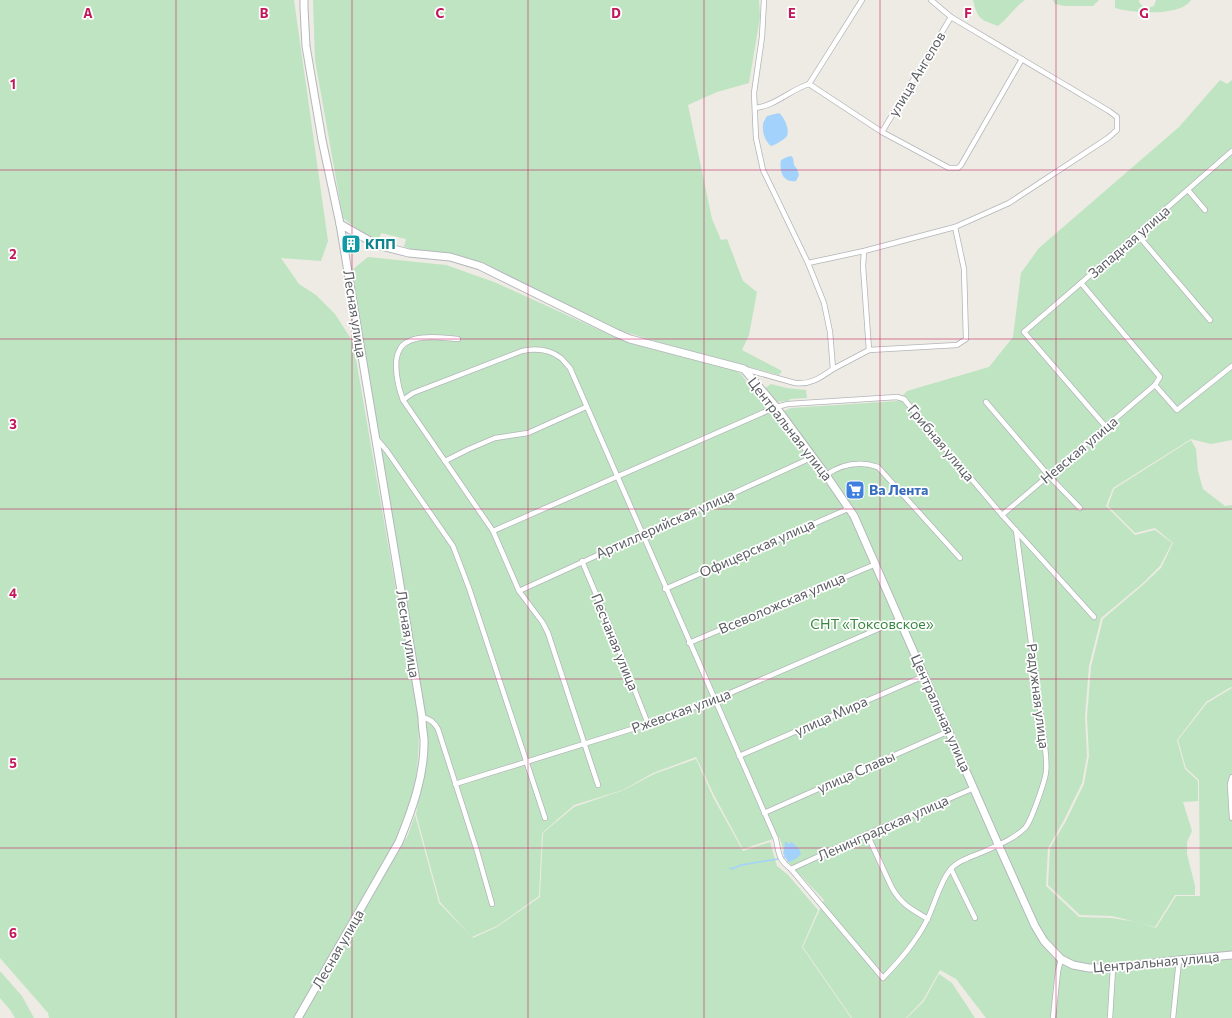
<svg xmlns="http://www.w3.org/2000/svg" width="1232" height="1018" font-family="Commissioner,sans-serif">
<style>
.green{fill:#bfe4c1}
.water{fill:#a3d2fc}
.lines{fill:none;stroke-linecap:round;stroke-linejoin:round}
.stream{stroke:#a3d2fc;stroke-width:1.5}
.street-casing{stroke:#b3b5ba;stroke-width:6}
.secondary-casing{stroke:#b4b7bd;stroke-width:9}
.street{stroke:#fff;stroke-width:4.5}
.secondary{stroke:#fff;stroke-width:7}
.grid{fill:none;stroke:#c2185b;stroke-width:1;stroke-opacity:0.55}
.labels{text-anchor:middle;stroke-width:3.5;stroke-linejoin:round;paint-order:stroke}
.street-label{font-size:14px;fill:#5b5e63;stroke:#fff}
.culture-label{font-size:14px;font-weight:bold;fill:#0d838f;stroke:#fff;text-anchor:start}
.shop-label{font-size:14px;font-weight:bold;fill:#366cbe;stroke:#fff;text-anchor:start}
.park-label{font-size:14px;fill:#38853f;stroke:#fff}
.grid-label{font-size:13px;text-anchor:middle;font-weight:bold;fill:#c2185b;stroke:#fff;stroke-width:3.5;stroke-linejoin:round;paint-order:stroke}
</style>
<rect width="100%" height="100%" fill="#edebe3"/>
<g class="green">
<path d="M0,0H294L328,241L321,261L281,258L299,284L316,295L335,314L353,342L418,717C420,749 418,784 406,815C403,823 399,832 395,841L294,1018H49L48,1013L0,958Z"/>
<polygon points="313,0 759,0 760,17 749,83 717,92 688,105 712,219 721,240 727,239 743,281 757,292 749,335 742,350 782,371 779,375 675,347 619,330 552,298 480,262 451,253 417,250 404,247 406,239 381,233 378,242 366,236 343,218 315,60"/>
<path d="M973,0H1025C1014,8 1008,18 998,26C980,19 978,20 973,0Z"/>
<polygon points="1053,0 1099,0 1093,6 1065,6 1055,4"/>
<path d="M1115,0H1139V2L1145,9L1154,6L1156,0H1191C1181,17 1131,13 1115,8Z"/>
<polygon points="1220,80 1227,84 1232,80 1232,440 1211,444 1191,439 1113,488 1106,506 1135,535 1155,530 1172,543 1160,566 1143,583 1101,618 1089,666 1085,716 1087,756 1082,783 1064,820 1048,848 1046,886 1079,917 1111,918 1137,922 1156,928 1176,896 1200,896 1199,780 1186,768 1178,740 1207,703 1232,688 1232,1018 986,1018 956,979 940,970 923,1000 906,1018 852,1018 803,947 824,900 788,862 779,837 743,849 715,797 696,757 653,773 623,790 574,805 542,833 539,896 497,926 472,937 440,902 416,814 423,775 424,715 352,270 368,257 446,265 494,282 615,337 646,346 733,369 741,374 772,416 791,408 898,401 907,391 989,367 1013,337 1021,273 1039,248 1179,127"/>
<polygon points="771,384 787,388 806,390 807,398 790,399 789,401 773,402 764,389"/>
<polygon points="1191,440 1196,449 1198,471 1203,489 1225,506 1232,505 1232,687 1229,688 1206,702 1177,740 1185,769 1198,781 1198,801 1183,802 1192,831 1187,842 1187,854 1195,886 1195,895 1175,895 1155,927 1112,916 1080,915 1048,885 1050,848 1066,821 1084,784 1089,756 1087,717 1091,667 1103,619 1144,584 1161,568 1173,543 1155,528 1135,533 1108,506 1114,489"/>
<polygon points="696,759 713,797 743,851 770,842 777,866 788,875 818,910 802,947 851,1018 302,1018 408,835 415,815 439,903 473,938 497,927 540,897 543,833 574,807 624,790 654,774"/>
<polygon points="0,971 22,996 34,1018 15,1018 11,1011 0,998"/>
<polygon points="939,974 952,983 975,1018 907,1018 924,1001"/>
</g>
<g class="water">
<path d="M779,113C784,117 790,129 787,136C785,139 775,145 771,146C765,141 762,132 763,125C763,122 766,118 767,116Z"/>
<path d="M791,156L793,158L794,165L797,169L799,175L796,181C783,183 779,171 781,160L787,157Z"/>
<path d="M785,842H787L788,844L792,842L799,849L801,854C798,858 793,861 788,862L783,853L784,850V849Z"/>
</g>
<g class="lines">
<polyline class="stream" points="730,868 732,869 741,865 778,859 785,857"/>
<g class="street-casing">
<g id="street">
<polyline points="862,0 809,84 882,132 949,168 958,168 961,165 1022,59"/>
<path d="M755,108C775,106 790,90 809,84"/>
<polyline points="882,132 951,17"/>
<polyline points="1188,190 1205,210"/>
<polyline points="1137,234 1210,320"/>
<polyline points="808,263 864,251 955,227 1009,203 1108,138 1117,130 1117,117 1109,111 951,17 931,0"/>
<polyline points="869,350 957,345 966,339 964,269 955,227"/>
<path d="M745,369L795,383C810,385 820,378 833,369L830,332L824,303L808,263L763,170L756,138L754,93L762,37L764,0"/>
<polyline points="833,369 869,350 863,266 864,251"/>
<polyline points="1155,385 1177,410 1232,366"/>
<path d="M403,400C398,387 392,361 400,349C402,344 410,340 415,339C428,335 445,338 458,339"/>
<polyline points="986,402 1049,476 1080,508"/>
<polyline points="1106,427 1024,332 1081,283 1232,151"/>
<polyline points="376,438 387,451 453,546 469,588 545,818"/>
<polyline points="445,461 469,449 495,438 528,433 586,407"/>
<path d="M826,475C842,464 860,461 878,467L960,558"/>
<polyline points="1002,515 1155,385 1160,377 1081,283"/>
<polyline points="493,531 776,407 788,404 897,397 904,399 908,404 1002,515 1094,617"/>
<polyline points="582,561 612,632 648,724"/>
<polyline points="665,589 850,508"/>
<polyline points="519,591 813,457"/>
<polyline points="689,643 876,564"/>
<path d="M422,717C430,719 434,722 438,729L477,851L492,904"/>
<polyline points="739,756 924,676"/>
<polyline points="1232,777 1230,784 1232,818"/>
<polyline points="455,784 648,724 714,700 899,620"/>
<path d="M598,785L548,633L543,623L519,591L493,531L403,400L413,393L522,351C536,348 549,349 561,358C564,361 567,365 570,368L776,839C779,854 778,859 791,869L883,978C900,960 916,942 927,920C935,904 939,884 950,870C958,860 974,856 985,851C998,845 1014,839 1025,828C1031,822 1045,781 1046,772C1047,764 1046,755 1045,747L1016,530"/>
<polyline points="764,813 949,731"/>
<path d="M867,834L892,888C902,905 911,909 928,919"/>
<polyline points="791,869 867,834 974,788"/>
<polyline points="951,869 975,918"/>
<polyline points="1053,1018 1058,971 1061,959"/>
<polyline points="1110,1018 1113,968"/>
<polyline points="1173,1018 1179,960"/>
</g>
</g>
<g class="secondary-casing">
<g id="secondary">
<polyline points="340,224 377,245 409,253 450,257 480,266 616,333 630,339 744,369 776,407 826,475 854,516 998,844 1035,926 1044,941 1061,959 1073,965 1089,968 1113,968 1179,960 1232,955"/>
<path d="M298,1018L399,842C412,810 425,775 424,739C423,732 422,724 422,717L340,224L322,140L306,46L304,8V0"/>
</g>
</g>
<use href="#street" class="street"/>
<use href="#secondary" class="secondary"/>
</g>
<path class="grid" d="M176,0V1018M352,0V1018M528,0V1018M704,0V1018M880,0V1018M1056,0V1018M0,170H1232M0,339H1232M0,509H1232M0,679H1232M0,848H1232"/>
<defs>
<g id="building-square" transform="scale(1)"><rect x="-9" y="-9" width="18" height="18" rx="4" fill="#0f9aa8" stroke="#fff"/><path d="M-4-6H4V6H1V3H-1V6H-4ZM-2.5-4.3h1.7v1.8h-1.7ZM.8-4.3h1.7v1.8H.8ZM-2.5-1h1.7V.8h-1.7ZM.8-1h1.7V.8H.8Z" fill="#fff"/></g>
<g id="supermarket-square" transform="scale(1)"><rect x="-9" y="-9" width="18" height="18" rx="4" fill="#3f7fe0" stroke="#fff"/><path d="M-6-5.5h2.5l.6 2H6L4.5 2H-2.5L-4.4-4H-6ZM-1.5 3.2a1.3 1.3 0 1 0 .1 0ZM3 3.2a1.3 1.3 0 1 0 .1 0Z" fill="#fff"/></g>
</defs>
<g fill-rule="evenodd">
<use href="#building-square" x="351" y="244"/>
<use href="#supermarket-square" x="855" y="490"/>
</g>
<g class="labels">
<g class="street-label">
<text transform="translate(917 74) rotate(-59)" y="5">улица Ангелов</text>
<text transform="translate(1129 242) rotate(-41)" y="5">Западная улица</text>
<text transform="translate(355 314) rotate(81)" y="5">Лесная улица</text>
<text transform="translate(790 429) rotate(52)" y="5">Центральная улица</text>
<text transform="translate(941 443) rotate(50)" y="5">Грибная улица</text>
<text transform="translate(1079 450) rotate(-40)" y="5">Невская улица</text>
<text transform="translate(665 524) rotate(-24)" y="5">Артиллерийская улица</text>
<text transform="translate(757 548) rotate(-24)" y="5">Офицерская улица</text>
<text transform="translate(782 603) rotate(-23)" y="5">Всеволожская улица</text>
<text transform="translate(408 634) rotate(81)" y="5">Лесная улица</text>
<text transform="translate(615 642) rotate(68)" y="5">Песчаная улица</text>
<text transform="translate(1038 696) rotate(83)" y="5">Радужная улица</text>
<text transform="translate(681 711) rotate(-20)" y="5">Ржевская улица</text>
<text transform="translate(941 713) rotate(66)" y="5">Центральная улица</text>
<text transform="translate(831 716) rotate(-24)" y="5">улица Мира</text>
<text transform="translate(856 772) rotate(-24)" y="5">улица Славы</text>
<text transform="translate(883 828) rotate(-24)" y="5">Ленинградская улица</text>
<text transform="translate(338 949) rotate(-60)" y="5">Лесная улица</text>
<text transform="translate(1156 962) rotate(-5)" y="5">Центральная улица</text>
</g>
<g class="culture-label">
<text x="365" y="249">КПП</text>
</g>
<g class="shop-label">
<text x="869" y="495">Ва Лента</text>
</g>
<g class="park-label">
<text x="872" y="629">СНТ «Токсовское»</text>
</g>
</g>
<g class="grid-label">
<text x="88" y="18">A</text>
<text x="264" y="18">B</text>
<text x="440" y="18">C</text>
<text x="616" y="18">D</text>
<text x="792" y="18">E</text>
<text x="968" y="18">F</text>
<text x="1144" y="18">G</text>
<text x="13" y="89">1</text>
<text x="13" y="259">2</text>
<text x="13" y="429">3</text>
<text x="13" y="598">4</text>
<text x="13" y="768">5</text>
<text x="13" y="938">6</text>
</g>
</svg>
